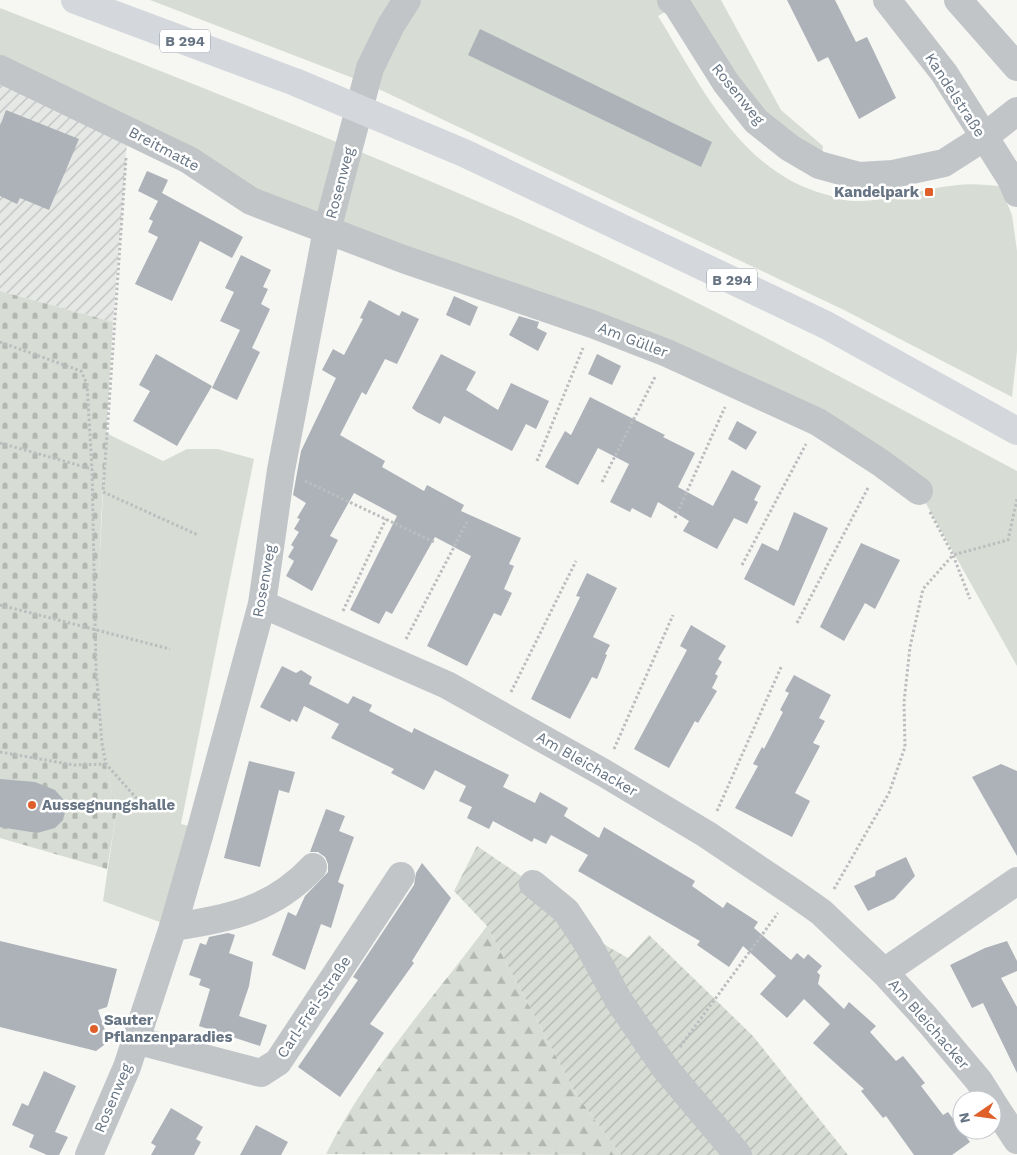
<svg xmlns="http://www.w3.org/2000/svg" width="1017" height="1155" font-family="'Work Sans',sans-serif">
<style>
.industrial{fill:url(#industrial-furrows)}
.green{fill:#d7ddd4}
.forest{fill:url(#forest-firs)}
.cemetery{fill:url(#cemetery-stones)}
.garden{fill:url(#garden-furrows)}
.building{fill:#acb2b8}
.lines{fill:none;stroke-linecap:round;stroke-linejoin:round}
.path{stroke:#bbbdbf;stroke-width:3;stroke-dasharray:2.5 2.5;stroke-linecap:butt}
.minor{stroke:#c1c5c8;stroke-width:28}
.highway{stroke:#d4d8dc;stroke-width:28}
.poi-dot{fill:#df5f2a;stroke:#fff;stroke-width:2}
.labels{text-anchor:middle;stroke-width:5;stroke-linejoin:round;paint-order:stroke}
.shield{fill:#fff;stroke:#949ea8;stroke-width:1}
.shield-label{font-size:14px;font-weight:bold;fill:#667483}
.street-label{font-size:15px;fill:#667483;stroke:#fff}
.poi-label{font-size:15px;font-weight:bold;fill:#667483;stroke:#fff;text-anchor:start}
</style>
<defs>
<pattern id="industrial-furrows" width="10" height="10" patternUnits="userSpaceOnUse" patternTransform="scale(1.25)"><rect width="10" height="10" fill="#e6e8e6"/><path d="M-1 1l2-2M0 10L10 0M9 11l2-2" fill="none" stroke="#bec1c0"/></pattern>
<pattern id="forest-firs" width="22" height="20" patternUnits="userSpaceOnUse" patternTransform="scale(1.25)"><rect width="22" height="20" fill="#d7ddd4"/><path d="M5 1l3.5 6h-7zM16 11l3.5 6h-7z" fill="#b2b8b1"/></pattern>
<pattern id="cemetery-stones" width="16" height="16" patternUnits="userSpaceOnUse" patternTransform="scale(1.25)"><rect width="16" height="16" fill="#d7ddd4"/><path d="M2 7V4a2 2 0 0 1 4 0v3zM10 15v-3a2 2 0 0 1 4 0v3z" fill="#b2b8b1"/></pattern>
<pattern id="garden-furrows" width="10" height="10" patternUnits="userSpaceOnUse" patternTransform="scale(1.25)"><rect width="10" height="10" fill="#d7ddd4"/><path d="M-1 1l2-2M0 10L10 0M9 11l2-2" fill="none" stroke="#b2b8b1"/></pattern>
</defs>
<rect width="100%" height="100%" fill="#f6f6f3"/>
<polygon class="industrial" points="0,69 128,130 113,322 0,291"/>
<g class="green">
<path d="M150,0H721L781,110L823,146L822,155L775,126L677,5L658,16C700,84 740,171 824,194C833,196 844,201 853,201C890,202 923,188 958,185C972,183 986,185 1000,186L1012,215L1017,251V351L1012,397L844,310L366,83Z"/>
<path d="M0,8C174,76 349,145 521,220C691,294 854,384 1017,471V666L919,491L818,422L403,259L0,69Z"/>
<polygon points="106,433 163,461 187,449 218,449 254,459 181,824 201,829 173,927 103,901 116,814 102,744 96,675 96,632"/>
</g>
<path class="forest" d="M487,926L576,1094L621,1155L326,1154C368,1070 431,1001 487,926Z"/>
<polygon class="cemetery" points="0,291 113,322 101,522 96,668 102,744 116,814 107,869 0,838"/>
<polygon class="garden" points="477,846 533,884 577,929 628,958 649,935 753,1036 848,1155 621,1155 576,1094 487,926 454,891"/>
<g class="building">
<polygon points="787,0 835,0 856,42 867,37 896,98 859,119 828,57 818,62"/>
<polygon points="480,29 712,142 701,167 468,55"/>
<polygon points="6,110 79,139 49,210 20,198 17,204 0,196 0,126"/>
<polygon points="147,171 168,180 162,193 243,237 232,258 200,241 172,301 135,284 158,237 148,232 153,221 149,219 158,201 138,191"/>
<polygon points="241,255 271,270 263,287 268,289 261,304 270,309 252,348 260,352 237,400 212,388 240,330 220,321 234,292 225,288"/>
<polygon points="454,296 478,307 470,326 446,315"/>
<polygon points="369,300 399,316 402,311 419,319 397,364 385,359 366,395 362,392 340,435 385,461 382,467 424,491 427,485 464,505 461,511 521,538 509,564 514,566 504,589 512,593 501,616 494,613 467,666 427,646 471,556 435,537 392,614 386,611 379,624 350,610 397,516 354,493 330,536 338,540 312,591 286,576 294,561 288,557 294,547 291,545 299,532 294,529 300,519 297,518 306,503 293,495 301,451 336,378 322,370 333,349 344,355 363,319 360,318"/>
<polygon points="519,316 539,322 537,328 547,333 538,351 509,335"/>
<polygon points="156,354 212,386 177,446 133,421 150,391 139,385"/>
<polygon points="441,354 476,372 466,390 498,410 511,383 549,401 536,429 526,424 512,451 444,416 440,424 417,412 412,408"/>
<polygon points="597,354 621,366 612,385 588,374"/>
<polygon points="590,397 665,435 663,437 695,453 678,487 713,506 732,470 761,486 754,500 758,502 747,524 734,518 717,549 683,531 689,521 658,502 651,518 632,508 630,512 610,502 629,464 598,448 578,485 545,467 565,431 571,435"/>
<polygon points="737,421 757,432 746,450 728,439"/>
<polygon points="794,512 828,528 794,606 744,579 762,543 778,551"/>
<polygon points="861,543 900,560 875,609 865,603 844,641 820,627"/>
<polygon points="587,573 617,588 593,637 610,645 605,654 607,655 597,679 592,677 570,719 531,699 580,597 576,596"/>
<polygon points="691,625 726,646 718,659 722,662 715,674 718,676 712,688 717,691 698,723 695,721 669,768 634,749 687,650 680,646"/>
<polygon points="282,666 296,673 301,670 312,677 309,684 348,704 353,696 372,705 369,711 412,733 414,728 509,775 503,787 535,803 540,792 568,808 564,816 599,838 604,827 695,881 692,886 723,908 727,902 758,922 754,928 791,960 797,953 804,959 808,954 822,966 817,972 820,975 818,984 844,1009 849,1002 876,1026 870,1032 896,1061 903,1056 925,1083 921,1086 943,1115 948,1112 970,1142 952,1155 914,1155 886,1116 883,1118 861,1091 864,1089 813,1043 830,1024 804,999 787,1018 760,994 776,976 743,946 729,967 697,945 700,941 578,871 588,855 551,835 546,844 534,838 532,842 493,821 489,829 467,818 472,807 459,801 466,786 435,770 424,790 391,773 394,769 331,738 339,724 304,706 297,722 292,719 290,722 260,707"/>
<polygon points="794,675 831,695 819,718 825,721 813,743 820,746 795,793 810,801 792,837 735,808 758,766 753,764 762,747 764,749 783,712 780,710 789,693 785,691"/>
<polygon points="249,761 295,772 289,793 279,790 260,867 224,858"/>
<polygon points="1001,764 1017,771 1017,856 972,777"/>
<polygon points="0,779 35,782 55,790 63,799 65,812 63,820 55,828 37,833 0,827"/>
<polygon points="326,809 345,816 339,831 354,837 338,882 344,885 331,928 321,924 305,970 272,955 288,912 296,916 305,896 328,872 328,864 325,857 318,852 310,852"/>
<polygon points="906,857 915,876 894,899 868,911 854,886 875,876 876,871"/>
<polygon points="422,863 451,898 412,961 414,963 370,1024 384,1033 340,1097 298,1067 358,980 353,977 414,885 416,873"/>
<polygon points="228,933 235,935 229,953 253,962 249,986 239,1016 267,1025 260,1046 199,1026 210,989 199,985 201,979 189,975 200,943 206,945 209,937"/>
<polygon points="0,941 117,969 107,1007 98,1010 107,1036 104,1045 96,1051 0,1027"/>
<polygon points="1007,941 1017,961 1017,971 1001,978 1017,1007 1017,1073 983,1003 972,1008 950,965 985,948"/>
<polygon points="44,1071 76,1086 55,1132 68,1137 59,1155 47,1155 29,1147 34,1135 12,1125 22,1103 28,1106"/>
<polygon points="171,1108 203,1127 196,1139 201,1142 194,1155 151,1155 156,1146 151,1143"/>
<polygon points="256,1125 288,1142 281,1155 240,1155"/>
</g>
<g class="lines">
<g class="path">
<polyline points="126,158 103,492 198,535"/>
<polyline points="0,342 81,371 87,384 92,469 96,668 102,744 106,764 146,809"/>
<polyline points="0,443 92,469"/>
<polyline points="537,461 583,348"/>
<polyline points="305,481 434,542"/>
<polyline points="602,482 656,375"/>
<polyline points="930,512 953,555 1008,540 1017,499"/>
<polyline points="675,518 725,407"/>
<polyline points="742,565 806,444"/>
<polyline points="0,605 170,649"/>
<polyline points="343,611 386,519"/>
<polyline points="797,623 869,486"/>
<polyline points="406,639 467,522"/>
<polyline points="511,692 576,561"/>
<polyline points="614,749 673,615"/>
<polyline points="0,752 74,765 106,764"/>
<polyline points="717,811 782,665"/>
<polyline points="834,889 889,793 905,747 904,702 910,647 923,589 953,555 970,599"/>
<polyline points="680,1047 778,913"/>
</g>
<g class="minor">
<polyline points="671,0 677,5 726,83 756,121 790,148 819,165 859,176 893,174 944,163 983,138 1017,111"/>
<polyline points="887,0 944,73 1011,179 1017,193"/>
<polyline points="958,0 1017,67"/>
<polyline points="0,69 189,160 251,201 403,259 592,324 667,353 818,422 881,463 919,491"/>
<polyline points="262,604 447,685 604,773 706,834 794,893 821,912 884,972 926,1018 979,1081 991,1100"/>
<polyline points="533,884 566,911 588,944 619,1001 665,1068 738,1155"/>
<path d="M173,927C228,919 273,910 313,867"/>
<polyline points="884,972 1017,881"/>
<polyline points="135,1040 261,1073 278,1062 401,876"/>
<polyline points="992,1102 1017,1140"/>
<polyline points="89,1155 127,1067 173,927 201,829 262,604 281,470 327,230 370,68 391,25 407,0"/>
</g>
<polyline class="highway" points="75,0 295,82 464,153 826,325 1017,431"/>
</g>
<g class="poi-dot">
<rect x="924" y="187" width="10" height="10" rx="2.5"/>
<circle cx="32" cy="805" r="5"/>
<circle cx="94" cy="1029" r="5"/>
</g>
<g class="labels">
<g class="shield">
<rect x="160" y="29.5" width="50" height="23" rx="4"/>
<rect x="707" y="268.5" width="50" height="23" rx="4"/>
</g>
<g class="shield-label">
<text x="185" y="46">B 294</text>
<text x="732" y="285">B 294</text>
</g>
<g class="street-label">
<text transform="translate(738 94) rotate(51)" y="5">Rosenweg</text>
<text transform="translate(955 95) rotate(57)" y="5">Kandelstraße</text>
<text transform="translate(164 149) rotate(28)" y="5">Breitmatte</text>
<text transform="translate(340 183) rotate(-75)" y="5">Rosenweg</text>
<text transform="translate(633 340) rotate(21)" y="5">Am Güller</text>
<text transform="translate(264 581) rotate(-80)" y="5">Rosenweg</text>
<text transform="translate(587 764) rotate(30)" y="5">Am Bleichacker</text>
<text transform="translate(314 1007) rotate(-56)" y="5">Carl-Frei-Straße</text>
<text transform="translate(929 1024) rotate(49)" y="5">Am Bleichacker</text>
<text transform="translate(113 1098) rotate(-67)" y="5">Rosenweg</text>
</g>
<g class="poi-label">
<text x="919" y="197" text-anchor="end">Kandelpark</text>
<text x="42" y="810">Aussegnungshalle</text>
<text x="104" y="1025">Sauter<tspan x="104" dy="17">Pflanzenparadies</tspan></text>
</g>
</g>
<g transform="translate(977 1115) rotate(257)"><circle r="24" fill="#ffffff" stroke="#c2c7cd"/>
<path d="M0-4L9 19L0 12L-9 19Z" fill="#df5f2a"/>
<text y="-8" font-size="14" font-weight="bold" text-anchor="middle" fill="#667483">N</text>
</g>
</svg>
